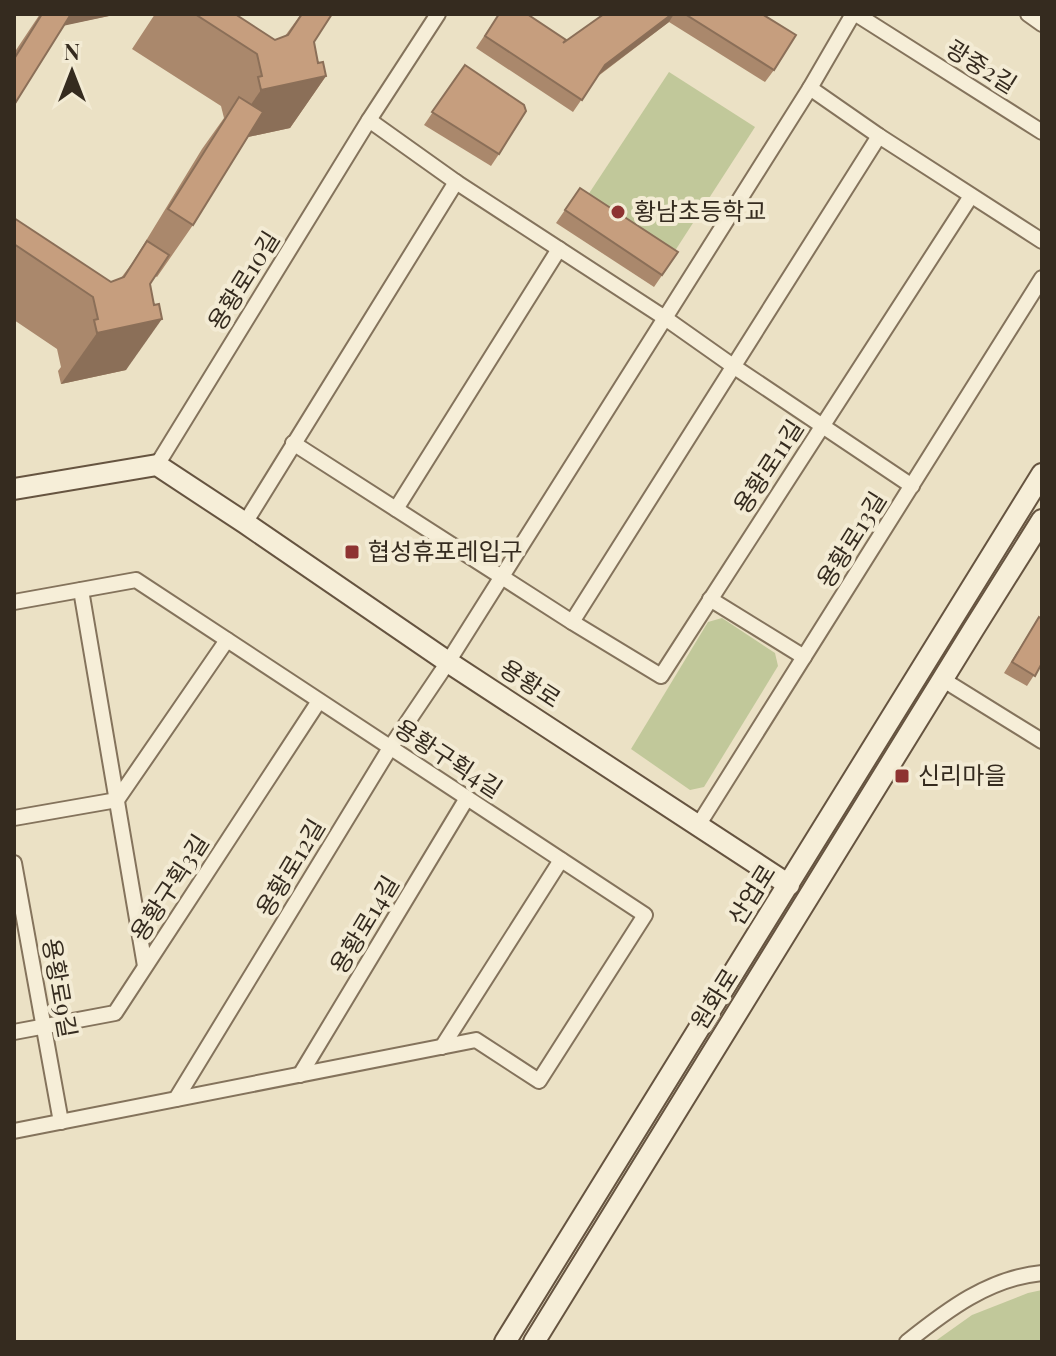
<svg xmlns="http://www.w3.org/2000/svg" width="1056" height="1356" font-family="'Playfair Display','Noto Sans KR',serif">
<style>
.green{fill:#c1c89a}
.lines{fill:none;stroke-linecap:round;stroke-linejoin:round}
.street-casing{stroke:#84735c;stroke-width:18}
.secondary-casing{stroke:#665440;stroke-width:24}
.street{stroke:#f6eed8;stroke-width:14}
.secondary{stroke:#f6eed8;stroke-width:20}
.wall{fill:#aa886c}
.shaded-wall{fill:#8b6f58}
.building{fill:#c69e7e;stroke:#8b6f58;stroke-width:2}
.poi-dot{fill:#8e3331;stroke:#f3ebd4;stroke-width:3}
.labels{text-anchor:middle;stroke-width:8;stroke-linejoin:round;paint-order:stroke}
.street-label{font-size:24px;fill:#352b1f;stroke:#f3ebd4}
.poi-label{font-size:24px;fill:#352b1f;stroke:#f3ebd4;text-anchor:start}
</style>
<rect width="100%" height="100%" fill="#ebe1c5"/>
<g class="green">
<polygon points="669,72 755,127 671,257 584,201"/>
<polygon points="722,618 775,653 778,666 704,787 690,790 631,749 708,622"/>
<polygon points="1042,1290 1042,1342 934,1342 972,1315 1028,1293"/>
</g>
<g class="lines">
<g class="street-casing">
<g id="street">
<polyline points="856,14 1042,132"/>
<polyline points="1028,14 1042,24"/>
<polyline points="810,88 879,136 1042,241"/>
<polyline points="369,120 456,182 665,318 733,366 912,486"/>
<polyline points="293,443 572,622 661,676 971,196"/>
<polyline points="157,465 369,120 438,14"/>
<polyline points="396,509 559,249"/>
<polyline points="245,523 456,182"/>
<polyline points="81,590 145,966"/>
<polyline points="710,599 804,657"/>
<polyline points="14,602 136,580 645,915 539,1081 476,1040 14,1131"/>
<polyline points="572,622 879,136"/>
<polyline points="942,679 1042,741"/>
<polyline points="14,818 117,800 227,640"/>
<polyline points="699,824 1042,278"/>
<polyline points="14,863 61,1122"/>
<polyline points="14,1032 115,1013 319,701"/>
<polyline points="442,1047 561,860"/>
<polyline points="300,1075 467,798"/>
<polyline points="176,1099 390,748 448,662 810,88 853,14"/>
<path d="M907,1342C947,1310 989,1278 1042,1273"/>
</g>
</g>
<g class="secondary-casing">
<g id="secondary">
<polyline points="14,489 157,465 245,523 448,662 789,885"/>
<polyline points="505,1342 1042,474"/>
<polyline points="534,1342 973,630 1042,520"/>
</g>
</g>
<use href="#street" class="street"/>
<use href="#secondary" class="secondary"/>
</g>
<g class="wall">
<polygon points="40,14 110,14 109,16 64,25 14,105 14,53"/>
<polygon points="155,14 235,14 275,40 285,36 301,14 332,14 314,42 318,63 326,76 290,128 248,137 193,225 157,277 155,276 150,284 126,370 61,384 58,371 61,367 57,349 14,320 14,218 111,282 121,278 133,262 202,149 224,118 221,106 132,49"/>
<polygon points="499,14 563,43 604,14 762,14 774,70 765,82 669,22 597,77 573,112 476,48"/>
<polygon points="465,65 499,154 491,166 424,125"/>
<polygon points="580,188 678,252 654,287 556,223"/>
<polygon points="1039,617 1041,618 1042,617 1042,663 1027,686 1004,673"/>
</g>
<g class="shaded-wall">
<polygon points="55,14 110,14 109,16 44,30"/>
<polygon points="672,14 674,14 669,22 596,77 605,65"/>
<polygon points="326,76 290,128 225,142 261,90"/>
<polygon points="162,319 126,370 61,384 97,333"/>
</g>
<g class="building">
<polygon points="42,14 71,14 14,105 14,59"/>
<polygon points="195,14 235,14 275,40 288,35 302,14 332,14 314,42 318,63 323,62 326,76 261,90 258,77 262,76 257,54"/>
<polygon points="499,14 527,14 566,40 563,43 604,14 672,14 605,65 582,100 485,36"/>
<polygon points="685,14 762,14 796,35 774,70"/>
<polygon points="465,65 524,105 526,111 499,154 432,112"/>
<polygon points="239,97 263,112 193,225 168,209"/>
<polygon points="580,188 678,252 662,275 565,210"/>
<polygon points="14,218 111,282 124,277 147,241 169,255 150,284 154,305 159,304 162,319 97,333 94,320 98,319 93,297 14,244"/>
<polygon points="1039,617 1042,619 1042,663 1035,676 1012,662"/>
</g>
<g class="poi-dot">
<circle cx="618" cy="212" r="8"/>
<rect x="344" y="544" width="16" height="16" rx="4"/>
<rect x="894" y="768" width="16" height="16" rx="4"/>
</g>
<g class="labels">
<g class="street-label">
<text transform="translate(981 67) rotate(32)" y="8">광중2길</text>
<text transform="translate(244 281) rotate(-58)" y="8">용황로10길</text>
<text transform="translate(769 467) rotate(-57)" y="8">용황로11길</text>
<text transform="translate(852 540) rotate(-58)" y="8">용황로13길</text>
<text transform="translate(530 684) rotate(33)" y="8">용황로</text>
<text transform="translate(448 759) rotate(33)" y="8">용황구획4길</text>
<text transform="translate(291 868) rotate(-59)" y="8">용황로12길</text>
<text transform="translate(170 888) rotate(-57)" y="8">용황구획3길</text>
<text transform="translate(752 895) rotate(-58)" y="8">산업로</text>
<text transform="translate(365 925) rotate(-59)" y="8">용황로14길</text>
<text transform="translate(59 988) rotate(80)" y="8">용황로9길</text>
<text transform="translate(715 999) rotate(-58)" y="8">원화로</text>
</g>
<g class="poi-label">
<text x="634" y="220">황남초등학교</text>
<text x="368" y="560">협성휴포레입구</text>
<text x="918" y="784">신리마을</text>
</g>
</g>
<rect width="1056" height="1356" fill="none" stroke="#352b1f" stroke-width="32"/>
<g transform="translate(72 72)" stroke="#f3ebd4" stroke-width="6" paint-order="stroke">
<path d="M0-6L14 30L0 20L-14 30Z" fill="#352b1f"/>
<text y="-12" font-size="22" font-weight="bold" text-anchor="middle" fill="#352b1f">N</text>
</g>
</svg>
